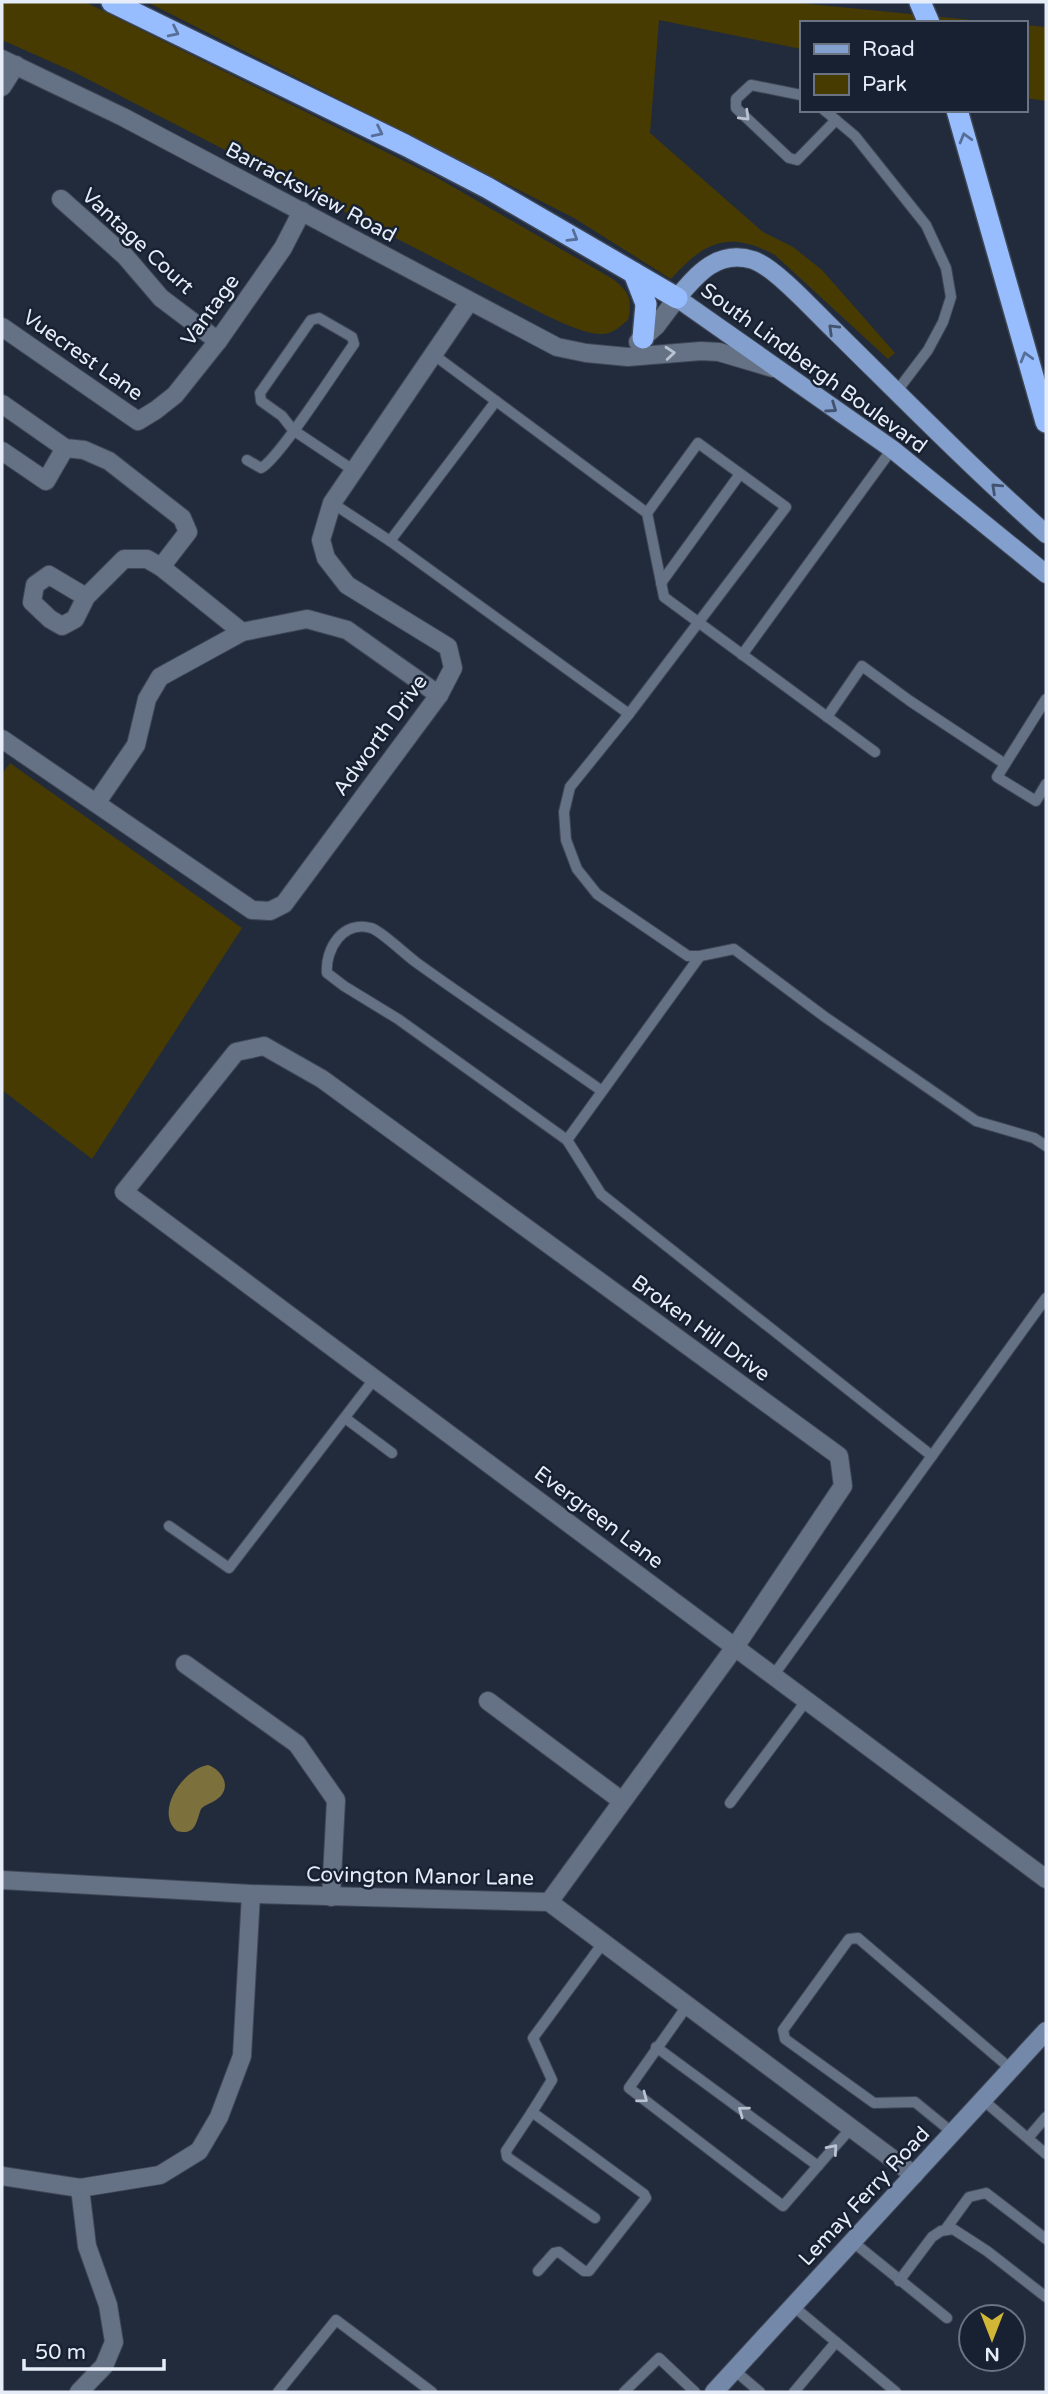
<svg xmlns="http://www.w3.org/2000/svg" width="1048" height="2394" font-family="'Varela Round',sans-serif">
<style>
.green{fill:#473b02}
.water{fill:#7c703c}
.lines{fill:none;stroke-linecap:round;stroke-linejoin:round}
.service-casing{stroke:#3f4756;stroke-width:12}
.minor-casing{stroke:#3f4756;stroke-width:20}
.tertiary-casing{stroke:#3f4756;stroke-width:20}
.secondary-casing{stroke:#3f4756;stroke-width:20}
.primary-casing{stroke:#3f4756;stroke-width:20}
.motorway-casing{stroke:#3f4756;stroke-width:24}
.service{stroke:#657185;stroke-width:10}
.minor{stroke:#657185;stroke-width:18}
.tertiary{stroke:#657185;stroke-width:18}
.secondary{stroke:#7488a9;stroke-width:18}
.primary{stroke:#839fce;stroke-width:18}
.motorway{stroke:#97bdfe;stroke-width:21}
.oneway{stroke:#576f98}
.oneway2{stroke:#b9c2d0}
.oneway3{stroke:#425370}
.labels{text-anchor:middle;stroke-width:5;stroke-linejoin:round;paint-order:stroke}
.street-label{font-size:21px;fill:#e6edf9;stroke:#172131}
</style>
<rect width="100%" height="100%" fill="#212b3c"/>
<g class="green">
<path d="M2,2H85L434,176L613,279C629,292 633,299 628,320C621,326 613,333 604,334C580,336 529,306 506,295L74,72L2,40Z"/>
<path d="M147,2H789L1002,23H801V49L659,20L650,133L763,232L793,247L822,270L895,353L888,359L775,255C728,230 704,242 671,279L574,218Z"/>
<polygon points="1025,25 1046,27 1046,101 1025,98"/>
<polygon points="10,763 242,928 92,1159 2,1090 2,774"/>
</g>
<path class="water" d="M208,1765C223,1770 233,1789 216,1800C210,1804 206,1804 201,1809C196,1822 196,1836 177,1831C154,1812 183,1769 208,1765Z"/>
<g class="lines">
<g class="service-casing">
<g id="service">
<polyline points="801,95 751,85 736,99 736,108 789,158 797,160 836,120"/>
<polyline points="824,110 855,136 926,225 946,268 951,297 943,322 928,350 897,391"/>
<polyline points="434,355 647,513 664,597 875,752"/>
<path d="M247,460L261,468C279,459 338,366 354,344L352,337L319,318L311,320L260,393L261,401L282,416L293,430L353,470"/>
<polyline points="332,503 390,541 629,714"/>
<polyline points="647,513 698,443 786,507 629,714 570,787 564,812 566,840 577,869 597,894 688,956 700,956 734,949 825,1017 976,1121 1034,1138 1046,1146"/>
<polyline points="390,541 496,401"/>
<polyline points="661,583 740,474"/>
<polyline points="742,655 892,449"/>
<polyline points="1046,699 997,777 1036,801 1046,784"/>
<polyline points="827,717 862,666 910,701 1005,764"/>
<path d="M602,1091C541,1048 478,1007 417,963C407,956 380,930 371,928C343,920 325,949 327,973L344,986L398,1019L567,1140L700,956"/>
<polyline points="567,1140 601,1194 932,1456"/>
<polyline points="345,1418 392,1453"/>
<polyline points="169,1526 229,1568 375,1378"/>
<polyline points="773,1676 1046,1298"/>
<polyline points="730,1803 806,1701"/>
<polyline points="687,2006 629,2088 783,2206 851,2128"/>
<polyline points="656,2047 818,2166"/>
<polyline points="983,2100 1046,2154"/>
<polyline points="532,2112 506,2151 507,2157 595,2218"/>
<polyline points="953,2133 915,2102 874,2103 785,2039 783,2030 849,1939 858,1938 1011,2069"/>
<polyline points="1028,2138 1046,2117"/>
<polyline points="945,2230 969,2197 986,2193 1046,2239"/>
<polyline points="853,2242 947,2318"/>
<polyline points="538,2271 554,2253 559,2252 584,2271 589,2271 646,2198 644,2194 532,2112 552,2080 533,2038 603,1943"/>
<polyline points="899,2281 932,2237 941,2231 953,2229 987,2251 1046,2297"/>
<polyline points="793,2306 896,2392"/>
<polyline points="734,2370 760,2392"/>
<polyline points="278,2392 336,2320 432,2392"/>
<polyline points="624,2392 659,2358 695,2392"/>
<polyline points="794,2392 836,2342"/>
</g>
</g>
<g class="minor-casing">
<g id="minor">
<polyline points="2,87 16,65"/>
<polyline points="61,199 125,256 161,298 218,341"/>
<polyline points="2,327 138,421 156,410 175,395 218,341 283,248 302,211"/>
<polyline points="2,404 65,448 84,450 109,461 182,518 188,532 161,567"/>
<polyline points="2,451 46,481 65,448"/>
<polyline points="86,597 49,575 35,585 32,602 50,619 62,626 75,619 86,597 124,559 147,559 161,567 242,632"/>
<polyline points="2,739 252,910 270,911 284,904 439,695 453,668 448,647 347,585 326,558 321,540 332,503 469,302"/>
<polyline points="97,802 136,745 147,699 160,677 242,632 307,619 347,630 439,695"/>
<polyline points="185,1664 297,1744 336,1800 331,1897"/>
<polyline points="488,1701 622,1801"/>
<polyline points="2,1880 251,1894 549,1902 914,2175"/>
<polyline points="549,1902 735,1647 843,1486 839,1456 322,1079 264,1046 236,1052 124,1192 1046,1879"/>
<polyline points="2,2176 80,2188 160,2175 199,2151 219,2117 242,2056 251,1894"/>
<polyline points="79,2392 104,2366 114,2342 108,2305 87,2246 80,2188"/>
</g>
</g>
<g class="tertiary-casing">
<g id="tertiary">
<polyline points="2,59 123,117 557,347 586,353 628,357 701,351 719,352 773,368"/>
<polyline points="638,342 656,326 677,298"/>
</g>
</g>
<g class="secondary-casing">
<polyline id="secondary" points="714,2392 1046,2031"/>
</g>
<g class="primary-casing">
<path id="primary" d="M1046,534C973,469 904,399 834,330C815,312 776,268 753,260C718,249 697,274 677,298L892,449L1046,574"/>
</g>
<g class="motorway-casing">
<g id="motorway">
<polyline points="112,2 405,145 488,188 677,298"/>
<polyline points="920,2 929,23"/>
<polyline points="957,110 1046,422"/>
<polyline points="634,273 646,304 643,338"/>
</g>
</g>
<use href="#service" class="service"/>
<use href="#minor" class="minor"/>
<use href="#tertiary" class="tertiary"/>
<use href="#secondary" class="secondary"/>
<use href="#primary" class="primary"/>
<use href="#motorway" class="motorway"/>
</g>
<defs><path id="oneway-chevron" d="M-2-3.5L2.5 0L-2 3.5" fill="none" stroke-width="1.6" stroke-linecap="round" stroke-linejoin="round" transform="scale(1.75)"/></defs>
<g class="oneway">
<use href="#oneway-chevron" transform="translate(174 32) rotate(26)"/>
<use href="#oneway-chevron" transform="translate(378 132) rotate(26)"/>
<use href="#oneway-chevron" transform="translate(965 138) rotate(-106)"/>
<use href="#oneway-chevron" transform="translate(573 237) rotate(31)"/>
<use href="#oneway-chevron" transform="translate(1026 357) rotate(-106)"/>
</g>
<g class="oneway2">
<use href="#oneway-chevron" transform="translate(745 116) rotate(44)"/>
<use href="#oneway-chevron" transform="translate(670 353) rotate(-5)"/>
<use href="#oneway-chevron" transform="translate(643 2098) rotate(37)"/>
<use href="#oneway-chevron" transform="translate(743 2111) rotate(-144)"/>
<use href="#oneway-chevron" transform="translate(833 2149) rotate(-49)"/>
</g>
<g class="oneway3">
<use href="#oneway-chevron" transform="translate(833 329) rotate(-136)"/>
<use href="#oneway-chevron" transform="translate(832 408) rotate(35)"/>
<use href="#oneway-chevron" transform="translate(996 488) rotate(-137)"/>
</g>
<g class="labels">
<g class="street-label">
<text transform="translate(311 192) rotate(28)" y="7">Barracksview Road</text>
<text transform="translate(138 241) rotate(43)" y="7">Vantage Court</text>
<text transform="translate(210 310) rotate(-54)" y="7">Vantage</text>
<text transform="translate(83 355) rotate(35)" y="7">Vuecrest Lane</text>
<text transform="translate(814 368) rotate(36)" y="7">South Lindbergh Boulevard</text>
<text transform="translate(380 735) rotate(-54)" y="7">Adworth Drive</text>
<text transform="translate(701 1328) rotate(36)" y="7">Broken Hill Drive</text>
<text transform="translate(599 1517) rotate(37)" y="7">Evergreen Lane</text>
<text transform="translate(420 1876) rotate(1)" y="7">Covington Manor Lane</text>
<text transform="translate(864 2196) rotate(-47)" y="7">Lemay Ferry Road</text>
</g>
</g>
<rect width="1048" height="2394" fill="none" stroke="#e6edf9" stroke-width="7"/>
<rect x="800" y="21" width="228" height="91" fill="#172131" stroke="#6a7381" stroke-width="2"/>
<rect x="814" y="44" width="35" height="10" fill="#839fce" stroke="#6a7381" stroke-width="2"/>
<text x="862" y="56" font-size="21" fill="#e6edf9">Road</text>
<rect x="814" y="74" width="35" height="21" fill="#473b02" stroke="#6a7381" stroke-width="2"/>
<text x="862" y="91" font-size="21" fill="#e6edf9">Park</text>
<g transform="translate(992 2338) rotate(180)"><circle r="33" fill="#172131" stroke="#6a7381" stroke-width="2"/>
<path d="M0-5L12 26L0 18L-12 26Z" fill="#d2b635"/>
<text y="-10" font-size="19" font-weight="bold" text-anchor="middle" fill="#e6edf9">N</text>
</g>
<path d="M24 2359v10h140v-10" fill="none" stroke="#e6edf9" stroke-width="3.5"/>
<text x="35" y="2359" font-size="21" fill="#e6edf9" stroke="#172131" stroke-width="5" paint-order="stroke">50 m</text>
</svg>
